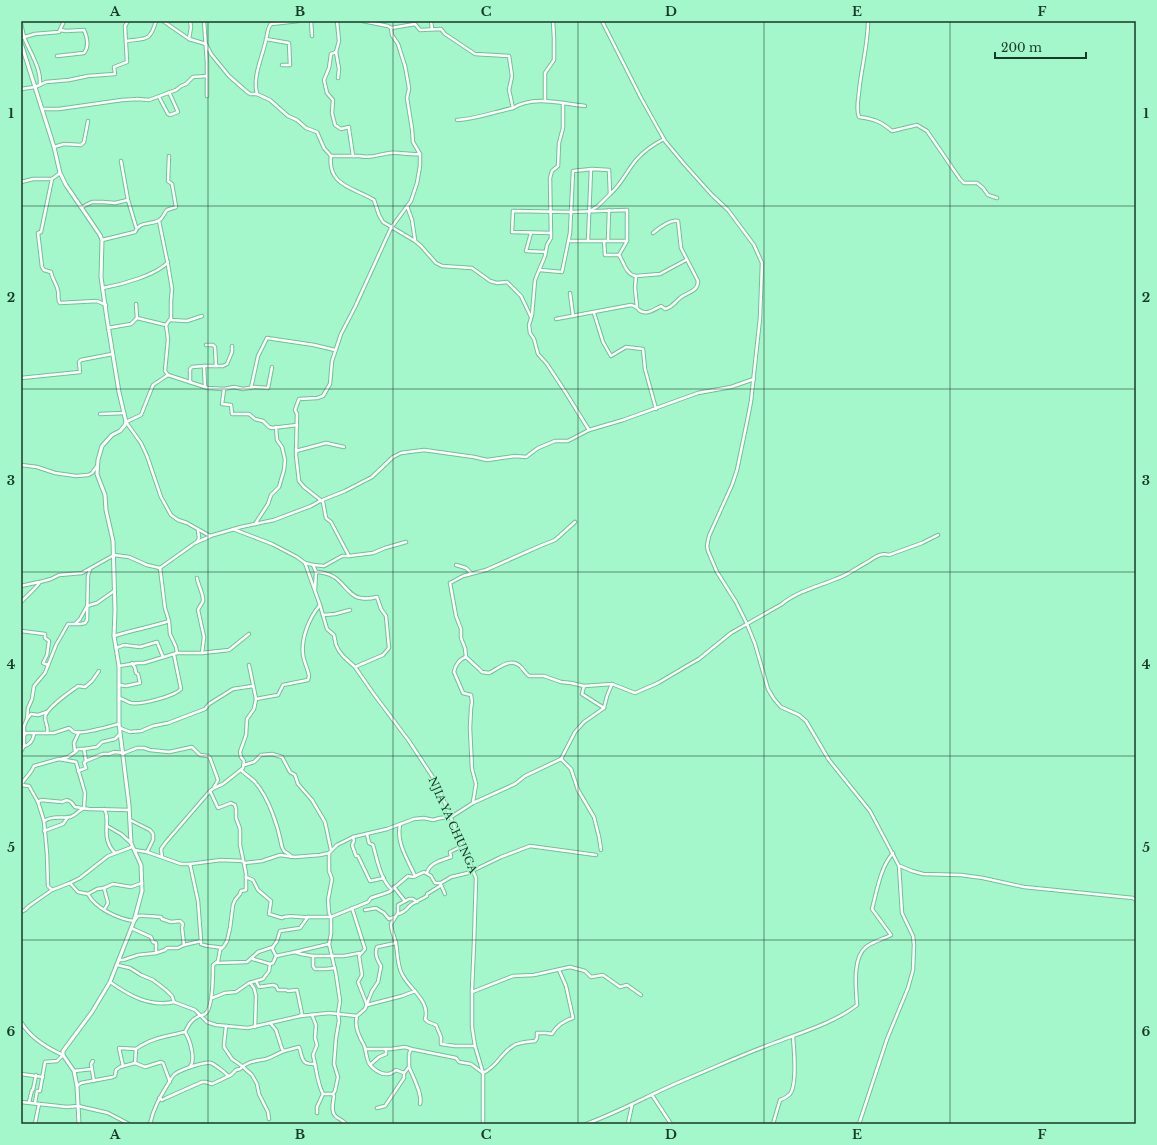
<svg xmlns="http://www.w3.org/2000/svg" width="1157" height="1145" font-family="'Libre Baskerville',serif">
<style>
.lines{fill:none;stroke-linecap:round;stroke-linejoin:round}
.minor-casing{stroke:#6fc096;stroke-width:4.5}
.tertiary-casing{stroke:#6fc096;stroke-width:5}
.minor{stroke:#fff;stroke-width:2.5}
.tertiary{stroke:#fff;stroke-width:3}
.grid{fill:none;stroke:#173928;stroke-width:1;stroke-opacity:0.55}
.labels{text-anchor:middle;stroke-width:3;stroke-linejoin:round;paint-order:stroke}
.street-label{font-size:11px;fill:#173928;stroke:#a4f7ca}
.neatline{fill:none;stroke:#173928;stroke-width:1.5}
.grid-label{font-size:13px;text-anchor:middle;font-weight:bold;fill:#173928}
</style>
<rect width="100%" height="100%" fill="#a4f7ca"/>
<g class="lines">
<g class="minor-casing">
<g id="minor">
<path d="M163,21L189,39L206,44L211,54L229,76L246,91L250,94H257L270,100L288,116L297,120L306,128L317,132L324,148L331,156H360C370,159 380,154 390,153C400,152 409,155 420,154"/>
<polyline points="204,21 207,63 207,96"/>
<polyline points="311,21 312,36"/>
<polyline points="337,21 339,41 336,52 339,69 338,78"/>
<polyline points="363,21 388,26 391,28 392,35 398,44 405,66 408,82 409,89 407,98 412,129 413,142 420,154 420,166 417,183 411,201 391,228 355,307 341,334 332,361 330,384 323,396 317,398 299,399 295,410 297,414 296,455 299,481 304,487 323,502 326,518 331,522 349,556 373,553 385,548 406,542"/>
<polyline points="431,21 432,29"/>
<polyline points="602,21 641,98 665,141 685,165 712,195 728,210 754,245 762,263 760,318 751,401 748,417 737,470 732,485 709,536 707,546 708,551 717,572 736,602 747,624 755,644 768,689 774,699 781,707 799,715 806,721 829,760 870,811 899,866 902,913 913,936 914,945 913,970 908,988 887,1039 859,1124"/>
<path d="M868,21C868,45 861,69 859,92C858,101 856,109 859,117C874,119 880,121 892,131L917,125L927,131L960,179L964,183H977L983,188L988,195L997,198"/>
<path d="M21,24C22,28 23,33 24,37C30,53 41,67 40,85"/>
<path d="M391,28L415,24L420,30L441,29L445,34L475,54L509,56L512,76L509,90L513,108C494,112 476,119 457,120"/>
<polyline points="21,38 35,34 59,32 64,21"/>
<polyline points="189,39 191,27 190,21"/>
<polyline points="266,39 289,43 290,65 282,65"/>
<path d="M126,41C146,38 150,42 156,21"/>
<polyline points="336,52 331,54 329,68 324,80 327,93 333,100 332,113 335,125 341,129 349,127 349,129 353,156"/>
<path d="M57,56L84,53C89,47 87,37 84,30L66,31L60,30"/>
<polyline points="21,89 35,87 46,82 69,80 88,76 115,74 114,67 127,62 125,26 128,21"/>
<path d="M257,94C252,75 264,54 267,35C268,31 268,27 271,24L298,21"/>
<polyline points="159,97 168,114 170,115 178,112 169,92"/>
<polyline points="545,101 545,73 554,60 554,38 553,21"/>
<polyline points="563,103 563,128 559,143 558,166 552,171 550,178 551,238 547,245 545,256 535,280 532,315 529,325 530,333 534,339 538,354 547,364 566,393 589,430"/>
<path d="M513,108C535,95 562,104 585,106"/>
<polyline points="42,109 59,109 122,100 138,99 149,100 176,90 181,86 186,84 193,77 207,76"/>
<polyline points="54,147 64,144 81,145 84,142 88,121"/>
<path d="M331,156C327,186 355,188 374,200L379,215L383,222L415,241L421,246L436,263L442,266L472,268L490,281L497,283L507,282L521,296L531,317"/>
<polyline points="121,161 128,200 136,227"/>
<path d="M52,179L41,232L38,233L42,267L44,270L51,272C52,279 57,284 58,291C59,295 57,299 60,303L97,301L106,305"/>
<polyline points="21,182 33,179 52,179 60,173"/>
<path d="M610,194C622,184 627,170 637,159C645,150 654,144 664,139"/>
<polyline points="407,206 412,220 415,240"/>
<polyline points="82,207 92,202 103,202 115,203 128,200"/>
<polyline points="159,221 168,265 172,289 171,301 171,318 166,325"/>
<polyline points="531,233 526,251 546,252"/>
<polyline points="551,233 512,232 513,211 571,212 627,210 627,241 569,241"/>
<path d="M102,240L135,232C140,221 149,225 158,221C163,219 164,213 167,210L176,207L172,184L168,181L169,156"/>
<polyline points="588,241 591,169"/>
<polyline points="604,241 605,255 619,255"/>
<polyline points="608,241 609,210"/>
<path d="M627,241L619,255C624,262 626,275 636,276"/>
<polyline points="540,270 562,272 570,233 573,171 592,169 609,170 610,194 598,206 590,211"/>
<path d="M103,288C120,285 157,275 168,262"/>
<polyline points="570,293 573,316"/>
<polyline points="136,304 137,318"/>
<polyline points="637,307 635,288 636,276 660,274 686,260"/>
<polyline points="594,313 603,342 611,356 626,347 643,349 645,369 656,409"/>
<path d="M556,319L631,305C636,306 636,307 639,310C646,316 655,309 661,306L665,309C673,307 674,303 680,298C687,292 698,292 698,281L681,248L678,221C670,219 659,228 653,233"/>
<polyline points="170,320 187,321 202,316"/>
<polyline points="108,328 131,324 137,318 166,325 168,339 165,371 168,375"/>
<polyline points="206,345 213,345 215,347 216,366"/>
<polyline points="272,367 268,388 255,387 243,389 234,387 224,389 208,388 168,375 153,385 141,415 126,422 141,443 147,456 161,497 171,515 178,520 187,523 210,536 241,527 274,520 311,506 320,501 345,491 372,477 393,457 401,453 424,450 474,457 487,460 515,456 526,457 538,448 555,441 568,441 589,430 623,420 698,393 731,387 754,379"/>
<polyline points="21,378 80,372 79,362 81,360 112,354"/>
<polyline points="190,382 190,369 192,367 204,366"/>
<polyline points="205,387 204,366 223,366 227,364 232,352 232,346"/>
<polyline points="251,388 258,356 267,338 314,345 335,350"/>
<polyline points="224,389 222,404 231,405 232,414 249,414 255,419 263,421 269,427 272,428 297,425"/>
<polyline points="100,414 124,413"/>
<polyline points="296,451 326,443 344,447"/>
<polyline points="21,465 37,467 55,473 76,476 88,475 92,473 97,466"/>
<path d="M575,522L555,540L540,546L486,570L463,576L450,583L456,616L461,629V638L465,648L466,657L479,669L482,672L489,673C498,669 511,656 521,667C524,670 525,673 529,676H544L561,682L571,683L584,686L612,684"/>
<polyline points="255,524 268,504 271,495 279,487 284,470 285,460 282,447 277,440 276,427"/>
<polyline points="197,542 199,538 198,530"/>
<polyline points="305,563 313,565 316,572 315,590"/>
<polyline points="313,565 324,566 342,556 349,556"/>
<polyline points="456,565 466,568 471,573"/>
<path d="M316,572C321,572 330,574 334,577C342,581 351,598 361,598C366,599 373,598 377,597L381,609L386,616L389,648L383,655L355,667L344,657L339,651L336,645L334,635L327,629L320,605"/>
<path d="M197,578C198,585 204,595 203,601C202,604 199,607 198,610L204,637L202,653"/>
<polyline points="21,586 39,582"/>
<polyline points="21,602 36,587 40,582 51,579 59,575 82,573 114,555 129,557 147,565 160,568 195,543 209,537"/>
<polyline points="323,615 335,614 350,610"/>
<polyline points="169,621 170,634 176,647 177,653"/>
<polyline points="75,624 81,624 85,623 87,620 88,576 90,569"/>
<polyline points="21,631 45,634 45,638 49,641 47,655 43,663 48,665"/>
<path d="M114,636C133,630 151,627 169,621L165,608L160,568"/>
<polyline points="116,648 124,645 140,647 157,642 163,657"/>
<path d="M466,657C459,659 455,666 454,672L463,693L471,695L472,702L471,708L470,728L472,769L476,784L473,802"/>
<polyline points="249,665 256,699"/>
<polyline points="119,666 138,663 144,663 177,653 202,653 229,650 249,634"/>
<polyline points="355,667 373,693 409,741 436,782 476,878 474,943 472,990 472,1027 475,1046 483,1073 483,1124"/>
<polyline points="120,685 126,686 140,683 138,674 136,673 135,668 132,663"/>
<polyline points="584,686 582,694 604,708"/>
<path d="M119,698C124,699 127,702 131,703C141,705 175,696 181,689L174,655"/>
<polyline points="27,719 31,714 38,715 47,712"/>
<polyline points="120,728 130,732 141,731 153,726 168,723 205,709 209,704 233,689 253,686"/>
<path d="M47,733C49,727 45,723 45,717C46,708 70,692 78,686L85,687L92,681L99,671"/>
<path d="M24,735L26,733H54L69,728C71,729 72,731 74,732C82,735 110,726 119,724"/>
<path d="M24,746C30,745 33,740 34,734"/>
<polyline points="84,749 97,747 102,742 115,739 120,734"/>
<polyline points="21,751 24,746 24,726 27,719 28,708 32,699 34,686 45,673 56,645 68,624 75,624 80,619 87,606 97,603 114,591"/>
<polyline points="75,752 78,749 84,749 86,761 84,763 86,768 78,771"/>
<polyline points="61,759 68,757 75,752 74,743 79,732"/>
<polyline points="561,759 571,769 578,790 594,817 599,837 601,850"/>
<polyline points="86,761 103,754 109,754 114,752 124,753 137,748 144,748 150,750 169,752 192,747 200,755 208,756 210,758 218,780 214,787"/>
<polyline points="244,765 254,762 261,755 272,754 282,757 290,772 295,775 298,784 312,800 325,822 331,850"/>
<path d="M241,770C245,774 251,778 255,782C269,798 278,826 282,847L284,851L290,855L291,857"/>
<path d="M21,785C25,777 31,774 34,766L59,759L76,762L85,793L84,808C79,810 75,816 70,817C59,819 54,815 44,821"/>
<polyline points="21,785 29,786 38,802 44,821 47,854 48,886 52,890"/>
<polyline points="210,791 218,808 231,803 235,805 236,809 236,818 240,829 240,845 243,859 243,861"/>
<polyline points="38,802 41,800 62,802 67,800 71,802 75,807 89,809 129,810"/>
<path d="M104,809C112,819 99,837 115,853"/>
<polyline points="130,820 150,830 153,834 153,840 147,852"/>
<path d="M400,825C396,843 408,860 415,876"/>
<polyline points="107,826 121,834 131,843"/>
<polyline points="44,831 63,824 68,817"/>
<path d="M367,834L369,843L373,845C377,859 380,879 392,890"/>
<polyline points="353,837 354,841 352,845 356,856 358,856 370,881 384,878"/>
<path d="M134,850L147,852L181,864H190L221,860L243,861L244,863L262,861L280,855L295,857L320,855L329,853L337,845L353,837L387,829L414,819L424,818L433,820L440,818L451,817L473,803L515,784L525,776L561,759L575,732L584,722L604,708L607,696L612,684L635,693L658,683L685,667L699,659L731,633L782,604C796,592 819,586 836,579C846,576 855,569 864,564C872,560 879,552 889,555L922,543L938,535"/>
<path d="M162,857L161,849L166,842L210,791L214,788L223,784L243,768L244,761L241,757L240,752L246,735L247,719L254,709L256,699L278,695L283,685L308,680L309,676C308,669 304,662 303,655C301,638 309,618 320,605L305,563L297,557L272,544L233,529"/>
<polyline points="900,866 912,871 923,874 961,875 983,878 1024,887 1133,898 1136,900"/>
<path d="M427,873C429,863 442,860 451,857L450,852L462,846"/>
<path d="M246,877L253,880L258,890L271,901L269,914L282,918C289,914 300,918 308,917"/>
<path d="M70,883L78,892L88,894C95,908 118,919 134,921L138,916C146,915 153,917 161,917L162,919L171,922L180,921L183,924L182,928L184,945"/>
<polyline points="441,885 445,894"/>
<polyline points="394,887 405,901"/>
<polyline points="104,888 113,884 131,887 142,883"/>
<polyline points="88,894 97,889 104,888 108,903 104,910"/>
<path d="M417,902L413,899H409L398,905V913L391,924C391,931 395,937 396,944C398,954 397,965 402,974C409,989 431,1001 425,1019L428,1022L436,1025L441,1037V1044L455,1046H475"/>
<polyline points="352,908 365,949 359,956 362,975 358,982 367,1005 402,996 415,991"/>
<polyline points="365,910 376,908 384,913 389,919 394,917"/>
<polyline points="21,912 25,910 29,906 52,890 70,883 80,878 108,856 132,847"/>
<path d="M398,914C408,911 405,909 412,904C417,901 422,899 427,896V894L440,886L441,884"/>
<path d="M201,942V944C207,947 215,946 222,948"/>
<polyline points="295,952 329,944"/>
<polyline points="156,953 165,950 167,948 178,948 184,945 201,941 198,901 190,864"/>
<polyline points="276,956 295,952 301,954 313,956 313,966 315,969 326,969 335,968"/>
<polyline points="313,956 344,956 360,953"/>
<polyline points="252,958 253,959 270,964"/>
<polyline points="119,960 123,960 138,955 156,953 156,943 153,942 151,937 131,928"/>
<polyline points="216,963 247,962 258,952 273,947 277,941 280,931 300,928 308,917 331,917 329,913 328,900 332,879 329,871 329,853"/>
<path d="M117,965L130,968L141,975L153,980L166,990L172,996L174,1002L195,1010L207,1022L216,1025L237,1027L248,1028L300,1016L329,1013L357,1016L365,1009L372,991L378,982L381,966C377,960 374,954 377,947L396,943"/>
<polyline points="256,981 259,987 273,985 276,986 278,990 286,990 288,991 297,990 302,1014 300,1016"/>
<path d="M110,982C130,996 149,1007 174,1002"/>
<polyline points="250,983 254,988 256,996 255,1027"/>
<polyline points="472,992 513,976 534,975 570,967 585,971 591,977 603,975 620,987 627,985 641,995"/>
<polyline points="212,998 225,993 236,992 249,983 263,979 269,971 270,964 273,963 276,956 272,948"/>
<polyline points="312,1015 316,1025 315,1038 317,1045 313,1055 315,1064"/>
<path d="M357,1016C354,1026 359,1036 364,1045C366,1050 366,1056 368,1061C370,1067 380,1075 388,1074C391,1074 393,1072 396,1070L404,1073V1078L385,1106L377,1108"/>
<path d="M21,1022C30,1037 47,1048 63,1055L57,1061L45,1062L40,1091H37L35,1103"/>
<path d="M270,1023L276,1030L282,1049L284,1051L299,1047C303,1057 300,1065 315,1064C317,1075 318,1084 323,1094H333L334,1096C333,1103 330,1114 338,1118C342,1120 343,1121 346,1124"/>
<polyline points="226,1026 224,1044 224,1047 232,1059 242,1066 252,1075 257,1084 259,1094 268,1112 269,1119"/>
<polyline points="365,1049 391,1049 405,1047 411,1049 409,1054 409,1067 404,1073"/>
<path d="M411,1049L456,1058L459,1062L471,1064L483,1073C498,1066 500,1054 513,1046C519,1042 528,1042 535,1041L537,1038V1033H546L552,1034C556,1026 565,1020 573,1018L566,986L559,970"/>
<polyline points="93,1061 91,1064 94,1081"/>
<polyline points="135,1063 145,1067 161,1062 163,1063 170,1082"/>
<polyline points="371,1064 379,1057 386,1054 386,1049"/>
<polyline points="123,1066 119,1048 136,1049"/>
<path d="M190,1067C196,1059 190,1040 185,1032C189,1024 191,1020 199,1016C201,1015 204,1015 205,1014C213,1009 213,974 213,965L218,961L220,950L224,946L227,941L230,928L233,905L235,900L240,894L241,891L246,890V874L244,863"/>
<path d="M409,1067C413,1077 423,1095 420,1104"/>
<polyline points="74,1071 92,1069"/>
<polyline points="21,1074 43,1077"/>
<path d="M77,1086L81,1083L113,1077L115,1076L116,1070L120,1067L135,1063L136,1049C151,1038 168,1036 185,1032"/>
<polyline points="333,1094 335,1091 338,1077 334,1064 336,1038 339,1021 338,1013 340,1001 336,974 329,944 331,934 331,917 368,902 371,898 389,892 408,876 413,877 424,872 431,876 435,883 441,883 451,877 468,873 501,857 530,846 596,855"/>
<polyline points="652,1095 671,1124"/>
<path d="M159,1098L162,1100L166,1098L202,1082H206L212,1084L231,1075L236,1070L240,1069C247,1061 257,1061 266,1059C273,1057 278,1053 284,1051"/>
<polyline points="21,1102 67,1107 78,1106 108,1113 129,1124"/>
<polyline points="29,1102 32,1090 33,1090 36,1075"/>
<polyline points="317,1113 317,1107 323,1094"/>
<polyline points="35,1124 39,1104"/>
<path d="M150,1124C153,1109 160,1097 168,1084C170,1081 172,1076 175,1074C180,1070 205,1061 211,1063C214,1064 226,1073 228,1076"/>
<path d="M586,1124C622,1111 654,1092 689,1078C718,1066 746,1053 774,1043C800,1033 836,1022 857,1005C856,989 852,958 866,947C872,942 883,939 891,935L872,909C877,891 880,868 893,853"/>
<polyline points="628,1124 632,1105"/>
<path d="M773,1124L780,1100C783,1099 788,1096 790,1094C797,1085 794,1048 793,1037"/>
</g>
</g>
<g class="tertiary-casing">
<polyline id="tertiary" points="21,43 54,147 60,173 66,185 100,235 102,240 101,277 107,319 119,392 126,422 125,425 120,431 112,435 102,446 98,460 97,474 105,495 106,510 113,541 115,610 114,636 119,666 119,724 129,805 131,843 141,865 142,891 134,921 110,982 92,1012 63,1051 63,1055 74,1071 77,1086 79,1124"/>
</g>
<use href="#minor" class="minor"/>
<use href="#tertiary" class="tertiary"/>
</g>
<path class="grid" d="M208,21V1124M393,21V1124M578,21V1124M764,21V1124M950,21V1124M21,206H1136M21,389H1136M21,572H1136M21,756H1136M21,940H1136"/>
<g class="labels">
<g class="street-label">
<text transform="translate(453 825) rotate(66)" y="4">NJIA YA CHUNGA</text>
</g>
</g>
<rect width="1157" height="1145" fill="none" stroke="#a4f7ca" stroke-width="44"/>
<path d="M995 52v6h91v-6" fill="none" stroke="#173928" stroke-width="2"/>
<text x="1001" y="52" font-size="12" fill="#173928" stroke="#a4f7ca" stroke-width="3" paint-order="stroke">200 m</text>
<rect x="22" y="22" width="1113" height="1101" class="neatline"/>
<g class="grid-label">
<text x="115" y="16">A</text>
<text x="300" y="16">B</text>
<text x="486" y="16">C</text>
<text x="671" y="16">D</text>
<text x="857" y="16">E</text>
<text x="1042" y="16">F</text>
<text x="11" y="118">1</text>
<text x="1146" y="118">1</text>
<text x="11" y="302">2</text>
<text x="1146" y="302">2</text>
<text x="11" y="485">3</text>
<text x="1146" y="485">3</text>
<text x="11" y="669">4</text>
<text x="1146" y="669">4</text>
<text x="11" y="852">5</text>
<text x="1146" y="852">5</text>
<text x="11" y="1036">6</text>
<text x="1146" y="1036">6</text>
<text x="115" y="1139">A</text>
<text x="300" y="1139">B</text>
<text x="486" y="1139">C</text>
<text x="671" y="1139">D</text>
<text x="857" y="1139">E</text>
<text x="1042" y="1139">F</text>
</g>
</svg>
